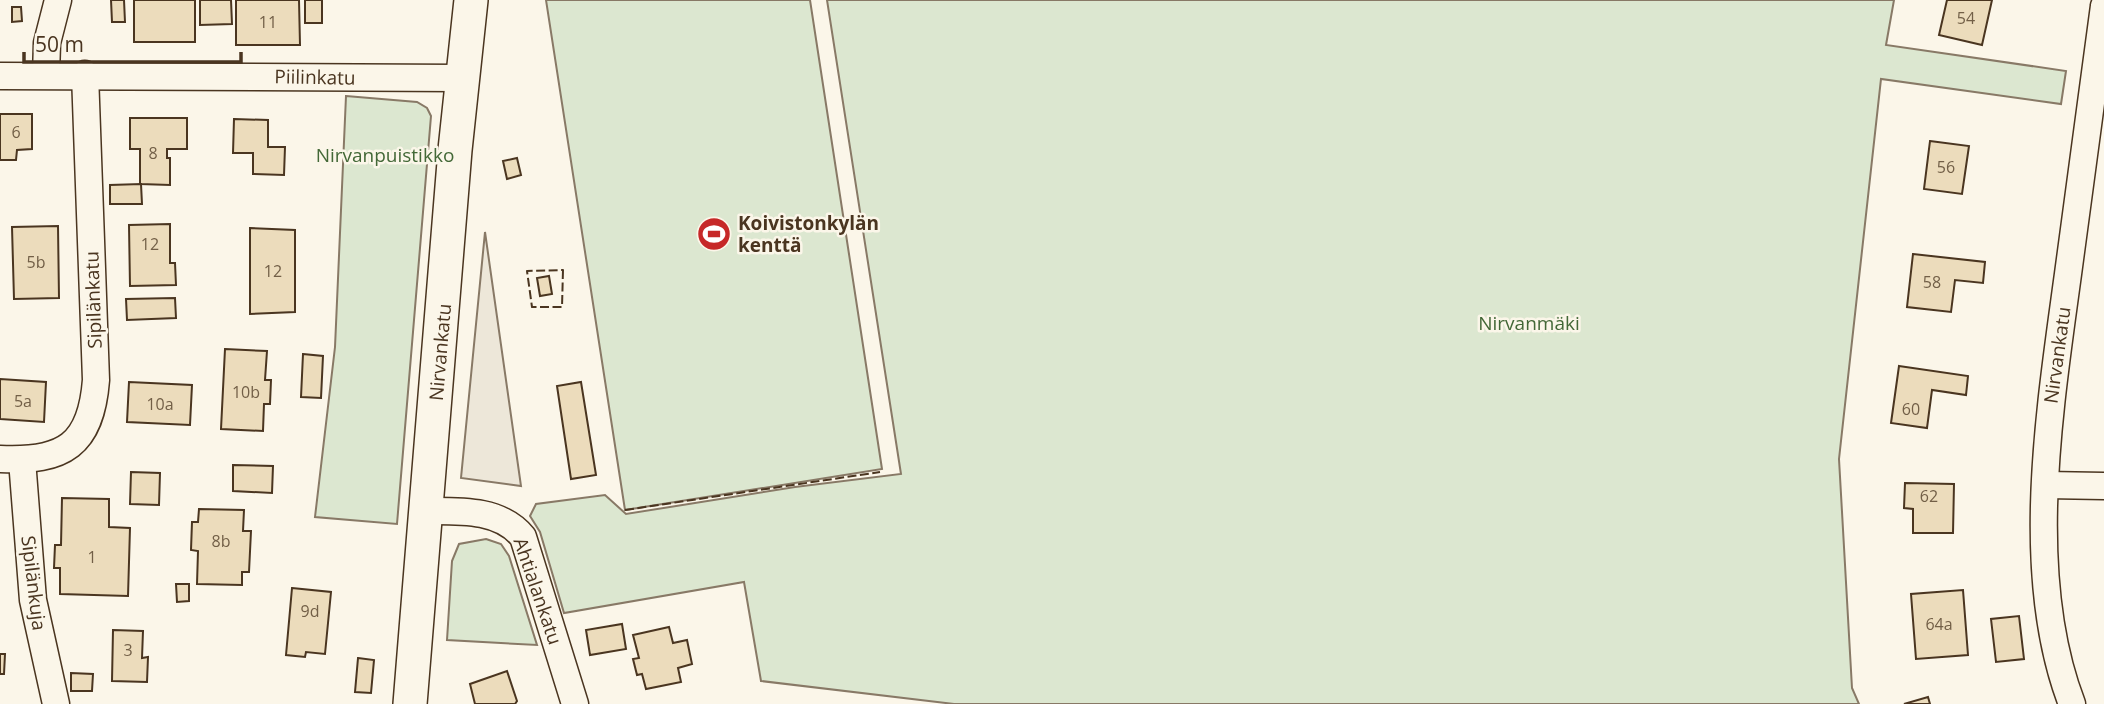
<svg xmlns="http://www.w3.org/2000/svg" width="2104" height="704" font-family="'Open Sans',sans-serif">
<style>
.green{fill:#dce7d0;stroke:#887966;stroke-width:2}
.parking{fill:#ede7d9;stroke:#887966;stroke-width:2}
.building{fill:#ecdcbc;stroke:#4a3520;stroke-width:2}
.lines{fill:none;stroke-linecap:round;stroke-linejoin:round}
.minor-casing{stroke:#4a3520;stroke-width:29}
.tertiary-casing{stroke:#4a3520;stroke-width:36}
.minor{stroke:#fbf6e9;stroke-width:26}
.tertiary{stroke:#fbf6e9;stroke-width:33}
.fence{stroke:#4a3520;stroke-width:2;stroke-dasharray:9 3.5;stroke-linecap:butt}
.labels{text-anchor:middle;stroke-width:5;stroke-linejoin:round;paint-order:stroke}
.number-label{font-size:16px;fill:#725f47}
.street-label{font-size:19px;fill:#4a3520;stroke:#fbf6e9}
.park-label{font-size:19px;fill:#436837;stroke:#fbf6e9}
.poi-label{font-size:19px;font-weight:bold;fill:#4a3520;stroke:#fbf6e9;text-anchor:start}
</style>
<rect width="100%" height="100%" fill="#fbf6e9"/>
<g class="green">
<polygon points="546,0 810,0 882,469 625,510"/>
<polygon points="827,0 1894,0 1886,45 2066,71 2061,104 1881,79 1839,459 1852,688 1859,704 954,704 761,681 744,582 564,613 540,532 530,516 536,504 605,495 626,514 795,487 901,474"/>
<polygon points="346,96 417,102 427,108 431,116 397,524 315,517 335,347"/>
<polygon points="486,539 501,544 509,556 537,645 447,640 452,561 459,544"/>
</g>
<polygon class="parking" points="485,232 521,486 461,478"/>
<g class="building">
<polygon points="111,0 124,0 125,22 112,22"/>
<rect x="134" y="0" width="61" height="42"/>
<polygon points="200,0 231,0 232,24 200,25"/>
<polygon points="236,0 299,0 300,45 236,45"/>
<rect x="305" y="0" width="17" height="23"/>
<polygon points="1947,0 1992,0 1982,45 1939,35"/>
<polygon points="12,7 21,7 22,21 12,22"/>
<polygon points="0,114 32,114 32,149 17,150 16,160 0,160"/>
<polygon points="130,118 187,118 187,149 167,149 167,158 170,158 170,185 140,184 140,149 130,149"/>
<polygon points="234,119 268,120 268,147 285,147 284,175 253,174 253,153 233,153"/>
<polygon points="1930,141 1969,146 1962,194 1924,189"/>
<polygon points="517,158 521,175 507,179 503,161"/>
<polygon points="141,184 142,204 110,204 110,185"/>
<polygon points="170,224 170,263 175,263 176,285 130,286 129,225"/>
<polygon points="58,226 59,298 14,299 12,227"/>
<polygon points="250,228 295,230 295,312 250,314"/>
<polygon points="1913,254 1985,262 1983,283 1955,280 1951,312 1907,307"/>
<polygon points="549,276 552,294 540,296 537,278"/>
<polygon points="175,298 176,318 127,320 126,299"/>
<polygon points="225,349 267,351 265,380 271,380 270,404 264,404 263,431 221,429"/>
<polygon points="303,354 323,356 321,398 301,397"/>
<polygon points="1899,366 1968,376 1966,395 1932,390 1927,428 1891,423"/>
<polygon points="0,379 46,382 44,422 0,419"/>
<polygon points="129,382 192,385 190,425 127,422"/>
<polygon points="581,382 596,475 571,479 557,386"/>
<polygon points="233,465 273,466 272,493 233,491"/>
<polygon points="131,472 160,473 159,505 130,504"/>
<polygon points="1905,483 1954,484 1953,533 1913,533 1913,509 1904,508"/>
<polygon points="62,498 109,499 109,527 130,528 128,596 60,594 60,568 54,568 55,545 61,545"/>
<polygon points="199,509 244,510 243,531 251,531 249,572 242,572 242,585 197,584 198,551 191,550 192,522 198,522"/>
<polygon points="176,584 189,584 189,601 177,602"/>
<polygon points="292,588 331,592 325,654 306,652 305,657 286,655"/>
<polygon points="1963,590 1968,655 1916,659 1911,594"/>
<polygon points="2019,616 2024,659 1996,662 1991,619"/>
<polygon points="622,624 626,649 590,655 586,630"/>
<polygon points="669,627 673,643 687,640 692,664 678,668 681,682 646,689 642,674 637,675 633,659 639,658 633,635"/>
<polygon points="113,630 143,631 142,658 148,657 147,682 112,681"/>
<polygon points="0,654 5,654 4,674 0,674"/>
<polygon points="358,658 374,660 371,693 355,692"/>
<polygon points="507,671 517,701 515,704 475,704 470,684"/>
<polygon points="71,673 93,674 92,691 71,691"/>
<polygon points="1928,697 1930,704 1904,704"/>
</g>
<g class="lines">
<g class="minor-casing">
<g id="minor">
<polyline points="46,75 47,43 58,0"/>
<polyline points="0,76 461,78"/>
<path d="M0,459C64,462 91,445 96,380L85,74"/>
<polyline points="22,460 33,600 56,704"/>
<polyline points="2046,485 2104,486"/>
<path d="M426,511C461,511 500,509 523,537L575,704"/>
<path d="M2072,704C2022,575 2050,407 2068,274C2080,184 2092,95 2104,6"/>
</g>
</g>
<g class="tertiary-casing">
<polyline id="tertiary" points="410,704 455,150 471,0"/>
</g>
<use href="#minor" class="minor"/>
<use href="#tertiary" class="tertiary"/>
<g class="fence">
<polygon points="563,270 562,307 532,307 527,271"/>
<polyline points="625,510 880,472"/>
</g>
</g>
<defs>
<g id="stadium-disc" transform="scale(1.75)"><circle r="9.5" fill="#c62828" stroke="#fbf6e9"/><path d="M0-5a6.5 5 0 1 0 0 10a6.5 5 0 1 0 0-10ZM-3.5-1.8h7v3.6h-7Z" fill="#fff"/></g>
</defs>
<g fill-rule="evenodd">
<use href="#stadium-disc" x="714" y="234"/>
</g>
<g class="labels">
<g class="number-label">
<text x="1966" y="24">54</text>
<text x="268" y="28">11</text>
<text x="16" y="138">6</text>
<text x="153" y="159">8</text>
<text x="1946" y="173">56</text>
<text x="150" y="250">12</text>
<text x="36" y="268">5b</text>
<text x="273" y="277">12</text>
<text x="1932" y="288">58</text>
<text x="246" y="398">10b</text>
<text x="23" y="407">5a</text>
<text x="160" y="410">10a</text>
<text x="1911" y="415">60</text>
<text x="1929" y="502">62</text>
<text x="221" y="547">8b</text>
<text x="92" y="563">1</text>
<text x="310" y="617">9d</text>
<text x="1939" y="630">64a</text>
<text x="128" y="656">3</text>
</g>
<g class="street-label">
<text transform="translate(315 77) rotate(1)" y="7">Piilinkatu</text>
<text transform="translate(93 300) rotate(-92)" y="7">Sipilänkatu</text>
<text transform="translate(440 352) rotate(-85)" y="7">Nirvankatu</text>
<text transform="translate(2057 355) rotate(-82)" y="7">Nirvankatu</text>
<text transform="translate(34 583) rotate(83)" y="7">Sipilänkuja</text>
<text transform="translate(538 591) rotate(71)" y="7">Ahtialankatu</text>
</g>
<g class="park-label">
<text x="385" y="162">Nirvanpuistikko</text>
<text x="1529" y="330">Nirvanmäki</text>
</g>
<g class="poi-label">
<text x="738" y="230">Koivistonkylän<tspan x="738" dy="22">kenttä</tspan></text>
</g>
</g>
<path d="M24 52v10h217v-10" fill="none" stroke="#4a3520" stroke-width="3.5"/>
<text x="35" y="52" font-size="21" fill="#4a3520" stroke="#fbf6e9" stroke-width="5" paint-order="stroke">50 m</text>
</svg>
